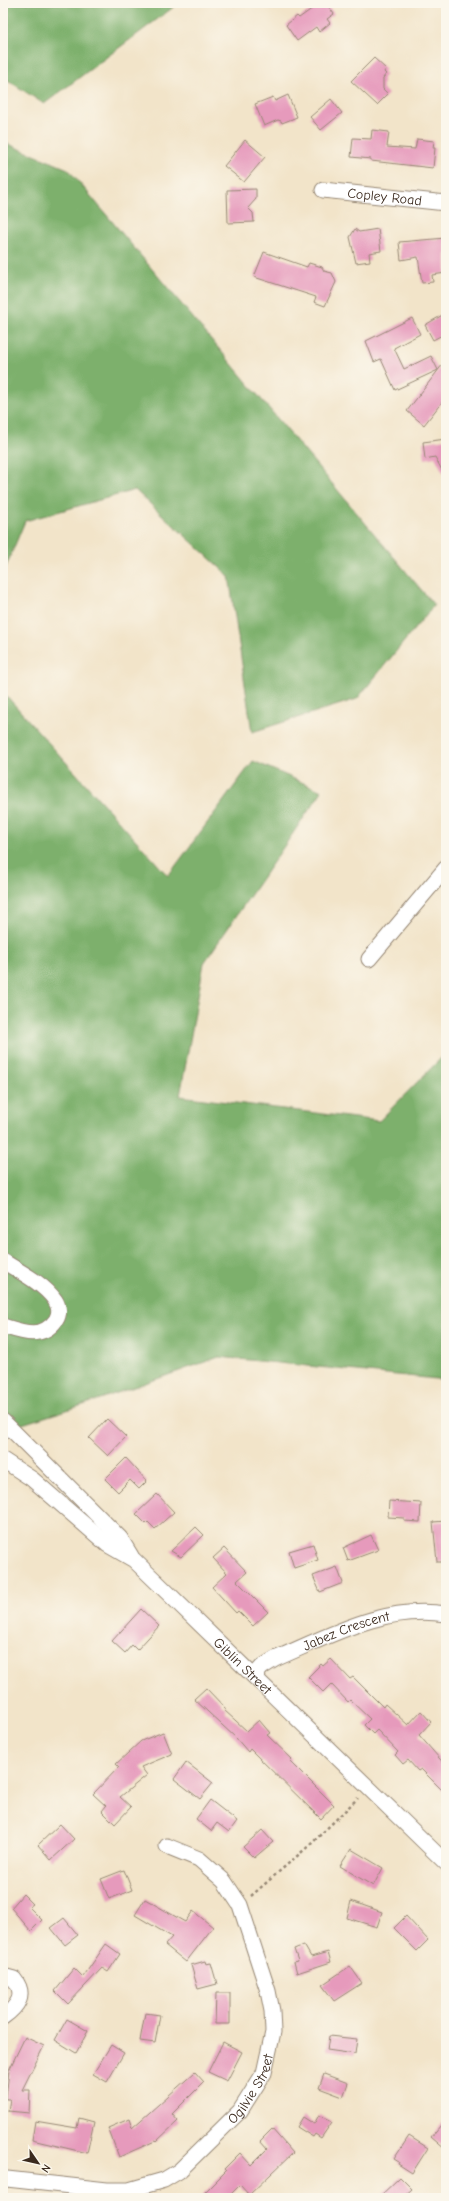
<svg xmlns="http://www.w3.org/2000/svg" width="449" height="2201" font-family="'Comic Neue',sans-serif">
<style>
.forest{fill:#7db06c;stroke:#5c6d45}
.building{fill:#e69abc}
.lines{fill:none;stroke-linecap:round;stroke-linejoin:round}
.minor-casing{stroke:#968774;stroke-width:17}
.path{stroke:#968774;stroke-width:2.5;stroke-dasharray:3 3;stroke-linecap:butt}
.minor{stroke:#fff;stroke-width:15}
.labels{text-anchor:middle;stroke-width:4;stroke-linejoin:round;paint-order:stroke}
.street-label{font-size:14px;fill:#3b2a1e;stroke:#fbf7ec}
</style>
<rect width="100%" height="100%" fill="#fbf7ec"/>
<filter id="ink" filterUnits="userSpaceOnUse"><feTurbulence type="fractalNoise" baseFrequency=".025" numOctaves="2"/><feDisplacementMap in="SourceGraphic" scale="8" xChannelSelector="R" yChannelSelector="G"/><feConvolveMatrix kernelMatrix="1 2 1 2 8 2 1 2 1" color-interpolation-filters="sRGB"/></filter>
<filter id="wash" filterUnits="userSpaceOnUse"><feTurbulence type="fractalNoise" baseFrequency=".012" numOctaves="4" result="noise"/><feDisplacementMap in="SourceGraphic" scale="16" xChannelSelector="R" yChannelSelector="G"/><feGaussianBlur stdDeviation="0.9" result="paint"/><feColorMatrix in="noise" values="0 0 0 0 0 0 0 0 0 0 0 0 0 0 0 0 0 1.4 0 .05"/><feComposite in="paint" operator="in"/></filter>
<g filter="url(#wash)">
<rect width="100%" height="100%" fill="#f2e4c9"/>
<g class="forest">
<polygon points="3,3 179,3 44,104 3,77"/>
<polygon points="3,142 68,169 434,605 357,699 252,732 229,576 135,490 25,521 3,574"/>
<polygon points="3,692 168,876 253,761 322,791 204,963 180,1096 379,1121 446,1053 446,1380 219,1357 86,1404 3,1430"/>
</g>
<g id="blocks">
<g class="building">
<polygon points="320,3 326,3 334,14 327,19 330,23 319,32 316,27 297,41 286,25 297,16 299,18"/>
<polygon points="374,58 386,69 384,72 386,74 383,78 383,89 388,94 377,105 351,81"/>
<polygon points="288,95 297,117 282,123 281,121 278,120 264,126 255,104 273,97 275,101"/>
<polygon points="331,99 342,113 321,130 310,117"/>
<polygon points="372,130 389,132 387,147 415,149 417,139 434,141 433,148 435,148 433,168 371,161 371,159 351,157 353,138 371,139"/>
<polygon points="245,140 265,157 244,182 224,166"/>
<polygon points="256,189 256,199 248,208 253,213 254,222 228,223 227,190"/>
<polygon points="355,229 359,232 378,229 381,251 369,253 370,261 356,263 350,237"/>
<polygon points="446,238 446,273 432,275 433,282 422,283 418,257 401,260 399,242"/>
<polygon points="264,252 307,267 309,263 322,267 324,271 332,273 336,282 325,306 314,302 316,297 254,277"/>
<polygon points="446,313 446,333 433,340 425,325"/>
<polygon points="412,318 420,334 394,348 404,369 431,356 438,370 395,390 381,359 374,362 366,341"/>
<polygon points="446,360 446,397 424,425 407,411"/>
<polygon points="446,439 446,478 435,457 425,459 423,442"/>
<polygon points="107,1419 126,1437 108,1456 89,1438"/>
<polygon points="126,1458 147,1481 139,1489 130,1480 118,1492 105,1479"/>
<polygon points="157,1494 174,1512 155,1529 148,1522 146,1524 136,1514"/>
<polygon points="389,1501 421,1503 420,1522 404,1521 404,1518 388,1517"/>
<polygon points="446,1521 446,1562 437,1562 433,1522"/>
<polygon points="196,1527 204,1535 181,1557 171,1551"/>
<polygon points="371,1535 378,1550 348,1561 343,1548"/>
<polygon points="313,1544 318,1560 294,1568 289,1551"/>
<polygon points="224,1548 247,1572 237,1581 268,1612 253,1626 238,1611 236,1613 212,1587 227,1573 213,1558"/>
<polygon points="337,1567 343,1583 320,1592 313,1576"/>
<polygon points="141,1609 159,1626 137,1650 132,1645 125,1653 112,1641"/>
<polygon points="331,1659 350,1679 353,1677 383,1707 385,1704 408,1725 421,1711 431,1722 419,1735 446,1766 446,1794 421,1769 418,1771 408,1760 403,1764 395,1755 398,1752 377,1730 373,1734 364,1725 370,1719 350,1700 348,1702 331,1684 323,1692 308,1677 321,1664 323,1666"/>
<polygon points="206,1688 226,1709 224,1710 247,1731 259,1720 270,1733 267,1735 292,1759 290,1761 334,1805 321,1819 250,1749 248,1752 236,1738 194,1699"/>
<polygon points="163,1732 172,1754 141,1767 147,1775 120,1797 131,1807 115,1824 102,1811 106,1806 93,1794 119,1767 116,1764 141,1741"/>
<polygon points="186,1762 213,1783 200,1799 174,1779"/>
<polygon points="210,1800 237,1821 229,1832 217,1823 211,1831 196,1819"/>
<polygon points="60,1824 74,1839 51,1860 38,1845"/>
<polygon points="262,1830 273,1842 254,1858 243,1847"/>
<polygon points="351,1849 383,1868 373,1886 340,1866"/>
<polygon points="124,1870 132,1890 109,1899 101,1879"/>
<polygon points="23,1894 33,1904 29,1907 42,1920 31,1931 11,1908"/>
<polygon points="145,1899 185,1922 193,1911 213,1927 186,1962 165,1945 172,1937 135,1915"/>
<polygon points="351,1901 382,1912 377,1927 347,1918"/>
<polygon points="406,1916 428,1940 417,1951 394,1928"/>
<polygon points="64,1918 78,1935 65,1945 51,1928"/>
<polygon points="106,1944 120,1954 108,1972 102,1968 68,2004 55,1991 74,1968 83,1977"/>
<polygon points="304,1945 311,1957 328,1952 331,1962 297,1973 294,1962 298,1961 294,1949"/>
<polygon points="205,1961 206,1964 211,1963 217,1984 198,1989 191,1965"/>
<polygon points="350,1966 362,1983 334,2001 322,1985"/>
<polygon points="216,1993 230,1993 230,2024 215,2024"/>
<polygon points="145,2013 160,2015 155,2043 140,2041"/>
<polygon points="67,2019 88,2031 76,2053 55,2040"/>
<polygon points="329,2036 357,2039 355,2054 327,2050"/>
<polygon points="25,2037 44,2046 22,2090 30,2090 29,2113 8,2111 10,2099 6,2099 9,2070"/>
<polygon points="223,2042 242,2052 227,2081 208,2072"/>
<polygon points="111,2045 124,2053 107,2082 93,2074"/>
<polygon points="195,2072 204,2082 172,2114 178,2121 156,2142 155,2141 119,2157 108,2128 129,2119 132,2128"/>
<polygon points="324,2074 348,2083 343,2097 319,2088"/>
<polygon points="319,2115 332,2122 321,2138 315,2134 313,2137 297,2127 303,2117 314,2124"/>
<polygon points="79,2118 94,2122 87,2153 32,2140 35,2121 77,2128"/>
<polygon points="446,2119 446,2150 431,2137"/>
<polygon points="272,2129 293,2153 249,2195 240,2185 227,2198 199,2198 226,2171 224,2169 240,2153 251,2165 267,2149 260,2141"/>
<polygon points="409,2136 428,2148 412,2173 398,2164 399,2162 394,2159"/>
<polygon points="400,2177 412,2189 402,2198 378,2198"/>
</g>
</g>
</g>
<g filter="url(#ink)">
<use href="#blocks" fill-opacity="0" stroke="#968774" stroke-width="1"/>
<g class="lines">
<g class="minor-casing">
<g id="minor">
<path id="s1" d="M323,190L446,203"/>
<polyline points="369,959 446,868"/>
<path d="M3,1261C20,1272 43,1283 55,1300C59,1306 60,1314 56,1320C42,1340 22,1332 3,1326"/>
<polyline points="3,1421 120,1538 131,1556"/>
<path id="s2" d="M3,1460L32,1479L108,1545L134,1560L446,1863"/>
<path id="s3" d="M254,1676L262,1667L275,1659C329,1636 385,1604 446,1614"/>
<path d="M3,1976L14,1979C27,1995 17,2007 3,2017"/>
<path id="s4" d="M3,2180L7,2179L107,2190H129L164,2180L179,2171L240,2111L264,2073L273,2032L272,2011L268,1991L240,1905L224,1881L199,1859L167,1846"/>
</g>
</g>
<polyline class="path" points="251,1896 311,1844 358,1798"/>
<use href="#minor" class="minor"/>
</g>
</g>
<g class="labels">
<g class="street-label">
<text dy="5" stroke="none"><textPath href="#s1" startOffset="62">Copley Road</textPath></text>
<text dy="5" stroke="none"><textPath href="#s3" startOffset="104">Jabez Crescent</textPath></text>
<text dy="5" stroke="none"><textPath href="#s2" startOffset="317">Giblin Street</textPath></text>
<text dy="5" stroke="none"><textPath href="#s4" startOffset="291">Ogilvie Street</textPath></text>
</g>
</g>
<rect width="449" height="2201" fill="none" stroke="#fbf7ec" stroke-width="16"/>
<g transform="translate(38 2163) rotate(124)" stroke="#fbf7ec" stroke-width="3" paint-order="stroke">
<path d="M0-3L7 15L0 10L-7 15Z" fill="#3b2a1e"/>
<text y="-6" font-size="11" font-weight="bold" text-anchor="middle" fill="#3b2a1e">N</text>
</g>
</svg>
